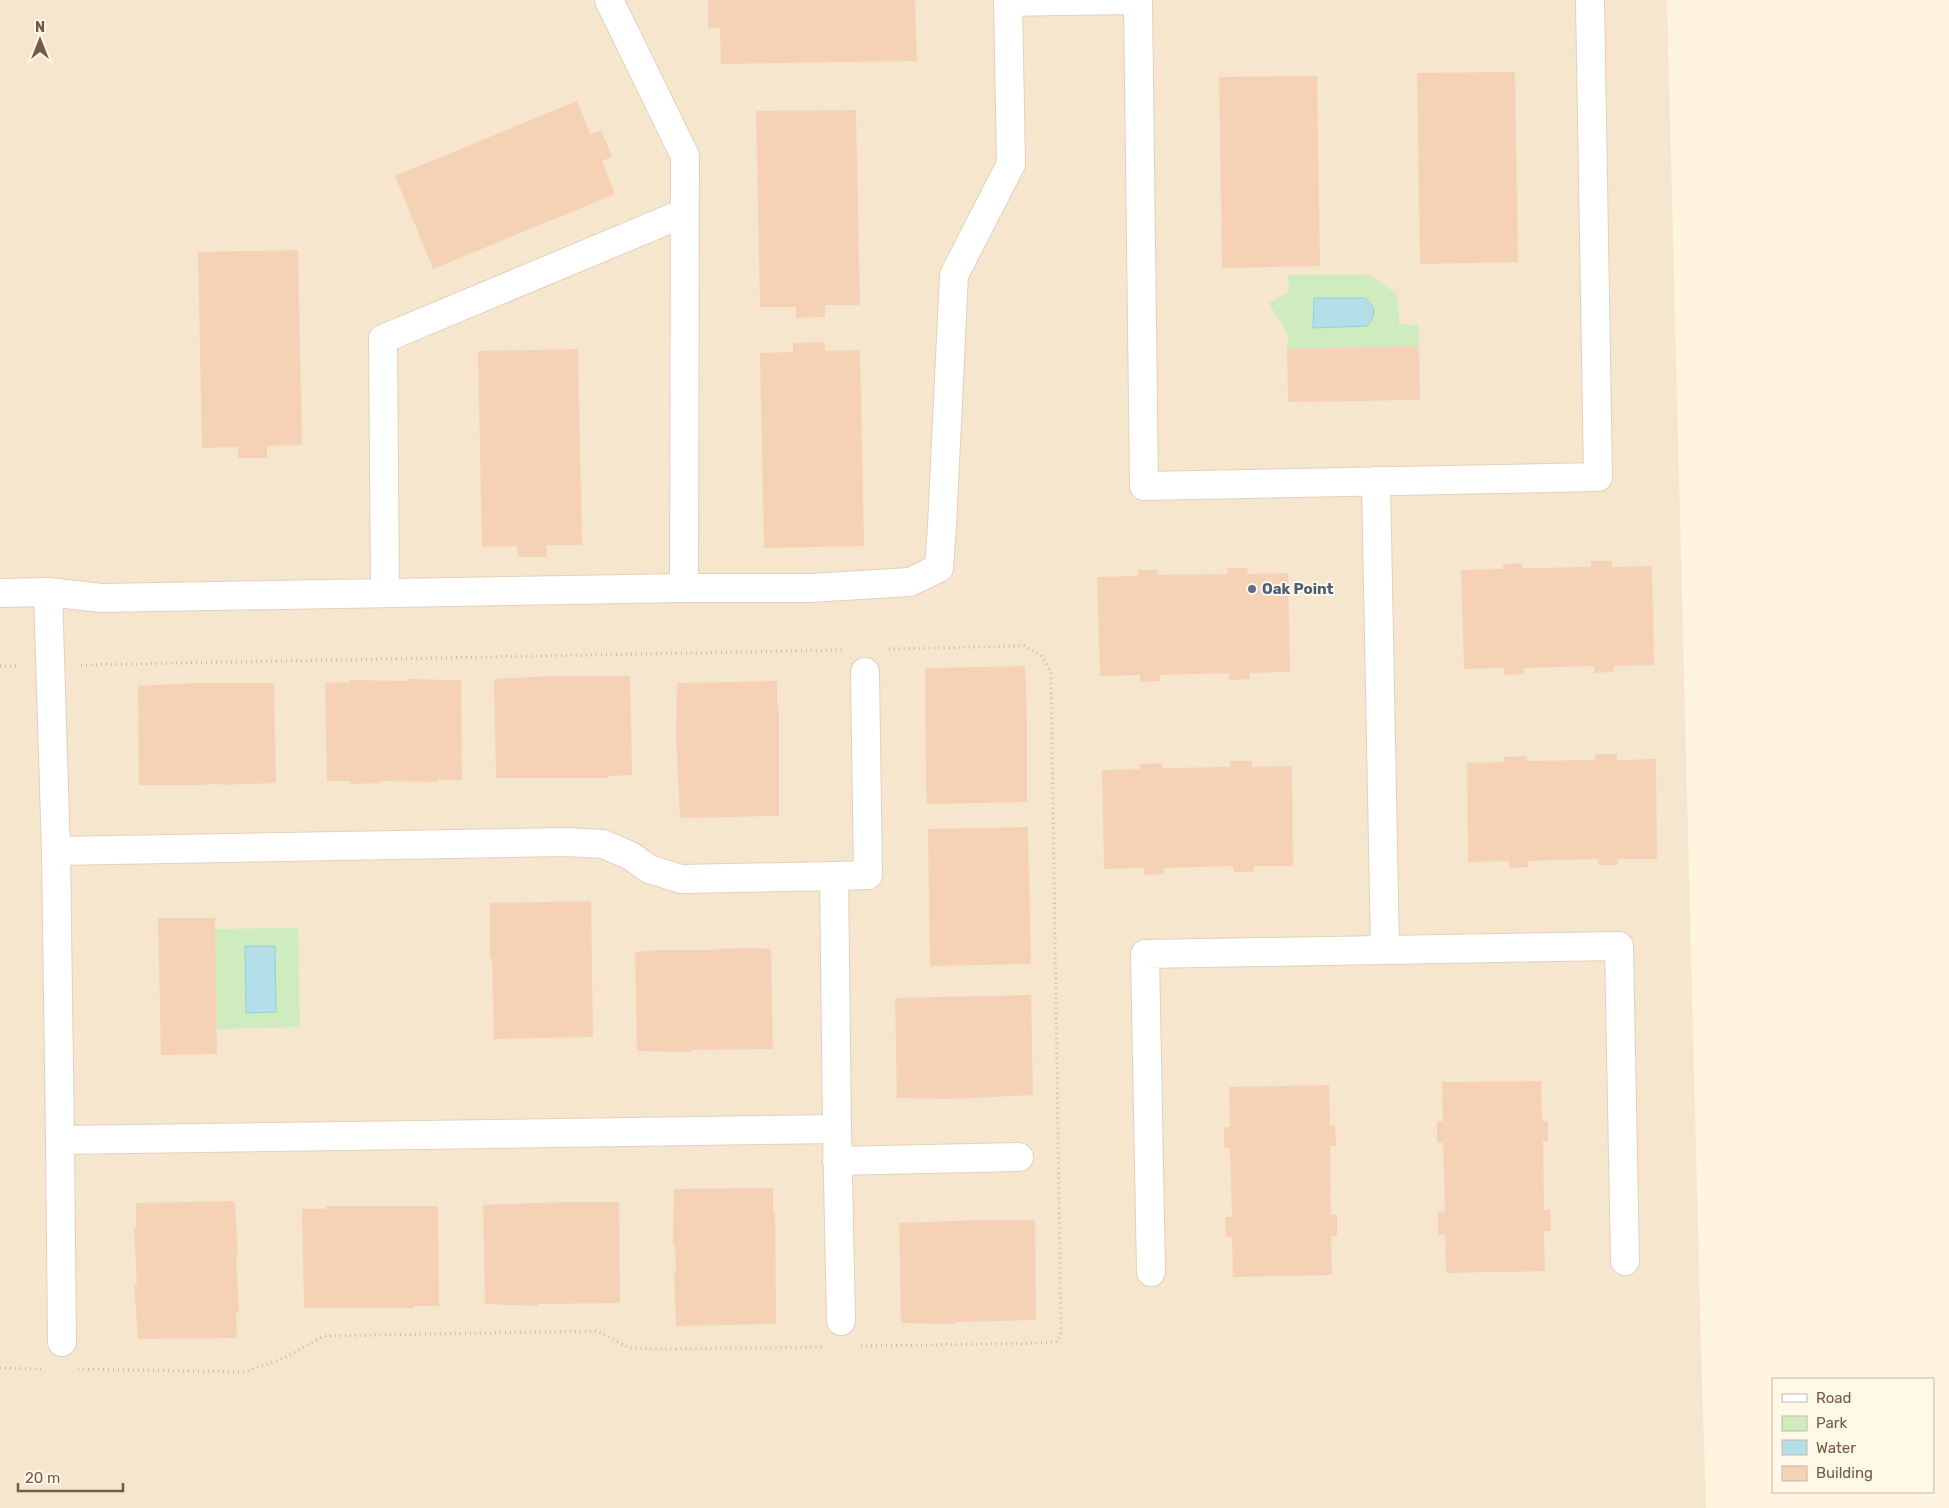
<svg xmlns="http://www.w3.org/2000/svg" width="1949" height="1508" font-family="Rubik,sans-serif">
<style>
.residential{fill:#f6e6ce}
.green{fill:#ceecbe}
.water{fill:#b4dee8;stroke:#99cdda}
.building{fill:#f5d2b6}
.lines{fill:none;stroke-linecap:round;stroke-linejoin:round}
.minor-casing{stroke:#e2d0bc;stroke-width:30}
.path{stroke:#d9b59a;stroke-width:3;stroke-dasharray:1 4;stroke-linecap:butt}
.minor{stroke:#fff;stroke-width:28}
.service-dot{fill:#5c6f8a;stroke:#fff7e8;stroke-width:2}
.labels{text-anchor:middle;stroke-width:4;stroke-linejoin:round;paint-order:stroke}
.service-label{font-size:15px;font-weight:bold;fill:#4e5e75;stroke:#fff7e8;text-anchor:start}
</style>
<rect width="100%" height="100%" fill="#fef4e0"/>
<polygon class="residential" points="0,0 1667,0 1701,1349 1706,1508 0,1508"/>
<g class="green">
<polygon points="1288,275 1370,275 1398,295 1399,324 1418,325 1419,346 1287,349 1288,335 1269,303 1289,291"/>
<polygon points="298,928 300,1027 217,1029 215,929"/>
</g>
<g class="water">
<path d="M1314,298H1365C1376,307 1377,315 1367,326L1313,328Z"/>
<polygon points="245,946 275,946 276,1012 246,1013"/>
</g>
<g class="building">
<polygon points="708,0 915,0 917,61 721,64 720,28 708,29"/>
<polygon points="1515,72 1518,262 1420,264 1417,73"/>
<polygon points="1317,76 1320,266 1222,268 1219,77"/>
<polygon points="577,101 590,134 601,130 612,157 602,161 615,194 433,269 395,176"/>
<polygon points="856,110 860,305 825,305 825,317 796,318 796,307 760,307 756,111"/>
<polygon points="298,250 302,445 267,446 267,458 238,458 238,447 202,448 198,252"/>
<polygon points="825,342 825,351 860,350 864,546 764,548 760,353 793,352 793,343"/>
<polygon points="1419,346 1420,400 1288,402 1287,349"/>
<polygon points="578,349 582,545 546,545 547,557 518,557 517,546 482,547 478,351"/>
<polygon points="1591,561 1612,561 1612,567 1652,566 1654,665 1614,666 1614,672 1594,673 1594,666 1524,668 1524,674 1504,675 1504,668 1464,669 1461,570 1503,569 1503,564 1522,563 1522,568 1591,567"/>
<polygon points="1227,568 1247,568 1248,574 1288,573 1290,672 1249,673 1250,679 1229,680 1229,673 1160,675 1160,681 1140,682 1140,675 1100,676 1097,577 1138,576 1138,570 1157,570 1158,575 1227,574"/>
<polygon points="1025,666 1027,720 1027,802 927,804 926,780 925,668"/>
<polygon points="549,676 630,676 632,775 608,776 608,778 496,778 494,679"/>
<polygon points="407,679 461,680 462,780 438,780 438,782 381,781 381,783 351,784 351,781 327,781 325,683 350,682 350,680 407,681"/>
<polygon points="777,681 777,705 779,705 779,816 680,818 676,737 677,683"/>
<polygon points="192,683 274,683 276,783 221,785 221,784 194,785 139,785 138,686"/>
<polygon points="1595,754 1617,754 1617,760 1656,759 1657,859 1618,859 1618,865 1598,865 1598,859 1528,861 1528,867 1509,868 1509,861 1468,862 1467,763 1504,762 1504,757 1527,756 1527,761 1595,760"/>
<polygon points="1230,761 1252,761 1252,767 1292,766 1293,866 1254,866 1254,872 1234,872 1233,866 1164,868 1164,874 1144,875 1144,868 1104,869 1102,770 1140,769 1140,764 1162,763 1162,768 1230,767"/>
<polygon points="1028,827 1031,964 930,966 928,829"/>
<polygon points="591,901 593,1037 494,1039 492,958 490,958 490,903"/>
<polygon points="158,918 215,918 217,1054 161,1055"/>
<polygon points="746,948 771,949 773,1049 691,1050 691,1052 637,1051 635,952 659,950 716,950 716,949"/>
<polygon points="1031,995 1033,1095 951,1099 897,1098 895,998"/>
<polygon points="1541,1081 1542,1121 1548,1121 1548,1141 1543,1141 1544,1210 1550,1210 1551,1231 1544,1231 1545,1271 1446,1273 1445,1235 1438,1235 1438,1212 1445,1211 1443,1143 1437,1143 1437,1121 1443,1121 1442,1082"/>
<polygon points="1329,1085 1330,1125 1335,1125 1336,1146 1330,1146 1331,1215 1337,1215 1337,1236 1331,1236 1332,1275 1233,1277 1232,1237 1226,1237 1225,1217 1232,1217 1230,1148 1224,1148 1224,1127 1230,1127 1229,1087"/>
<polygon points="773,1188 773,1212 775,1212 776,1324 676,1326 674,1271 676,1271 675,1245 673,1245 674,1189"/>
<polygon points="235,1201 238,1257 236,1257 239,1313 236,1313 237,1338 138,1339 134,1285 137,1285 134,1228 136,1228 136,1203"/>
<polygon points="564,1202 619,1202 620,1303 538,1304 538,1306 485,1304 483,1205"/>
<polygon points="326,1206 438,1206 439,1306 414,1306 414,1308 304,1308 302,1209 326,1209"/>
<polygon points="980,1220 1035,1220 1036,1320 955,1322 955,1324 901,1323 899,1223"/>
</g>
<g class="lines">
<g class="minor-casing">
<g id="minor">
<polyline points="609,0 685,156 684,588 810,588 910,582 939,568 942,526 954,275 1011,164 1008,0"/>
<polyline points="1138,0 1144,486 1598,477 1590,0"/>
<polyline points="1008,2 1132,0"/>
<polyline points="1376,481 1385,950"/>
<polyline points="48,592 56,851 60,1140 837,1129 834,876 681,879 649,869 631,856 603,844 565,842 56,851"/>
<polyline points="0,593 48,592 101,598 684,588"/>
<polyline points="385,593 383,339 684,213"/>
<polyline points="834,876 868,875 865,672"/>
<polyline points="837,1129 841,1321"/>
<polyline points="60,1140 62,1342"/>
<polyline points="837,1161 1019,1157"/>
<polyline points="1151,1272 1145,954 1619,946 1625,1261"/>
</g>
</g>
<g class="path">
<polyline points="81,665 842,650"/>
<polyline points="0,666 20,666"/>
<polyline points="861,1346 1045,1343 1058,1341 1061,1331 1051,672 1041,655 1024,646 886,649"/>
<polyline points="0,1368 44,1369"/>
<polyline points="78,1369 245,1372 284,1358 324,1336 598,1331 629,1348 670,1349 822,1347"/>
</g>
<use href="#minor" class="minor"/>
</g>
<circle class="service-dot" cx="1252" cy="589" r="5"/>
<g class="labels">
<g class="service-label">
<text x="1262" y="594">Oak Point</text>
</g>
</g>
<rect x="1772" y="1378" width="162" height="115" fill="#fff7e8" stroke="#c8b8a7"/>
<rect x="1782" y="1394" width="25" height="8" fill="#ffffff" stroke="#c8b8a7"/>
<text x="1816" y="1403" font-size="15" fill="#765946">Road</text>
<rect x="1782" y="1416" width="25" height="15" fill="#ceecbe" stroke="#c8b8a7"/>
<text x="1816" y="1428" font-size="15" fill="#765946">Park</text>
<rect x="1782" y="1440" width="25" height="15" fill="#b4dee8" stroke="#c8b8a7"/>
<text x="1816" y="1453" font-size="15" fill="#765946">Water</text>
<rect x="1782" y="1466" width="25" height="15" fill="#f5d2b6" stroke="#c8b8a7"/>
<text x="1816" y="1478" font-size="15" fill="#765946">Building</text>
<g transform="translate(40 40)" stroke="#fff7e8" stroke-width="4" paint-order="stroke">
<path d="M0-4L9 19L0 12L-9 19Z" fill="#765946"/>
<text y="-8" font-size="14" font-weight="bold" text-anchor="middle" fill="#765946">N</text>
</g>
<path d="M18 1483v8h105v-8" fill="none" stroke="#765946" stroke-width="2.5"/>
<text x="25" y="1483" font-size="15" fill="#765946" stroke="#fff7e8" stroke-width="4" paint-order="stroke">20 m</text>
</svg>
